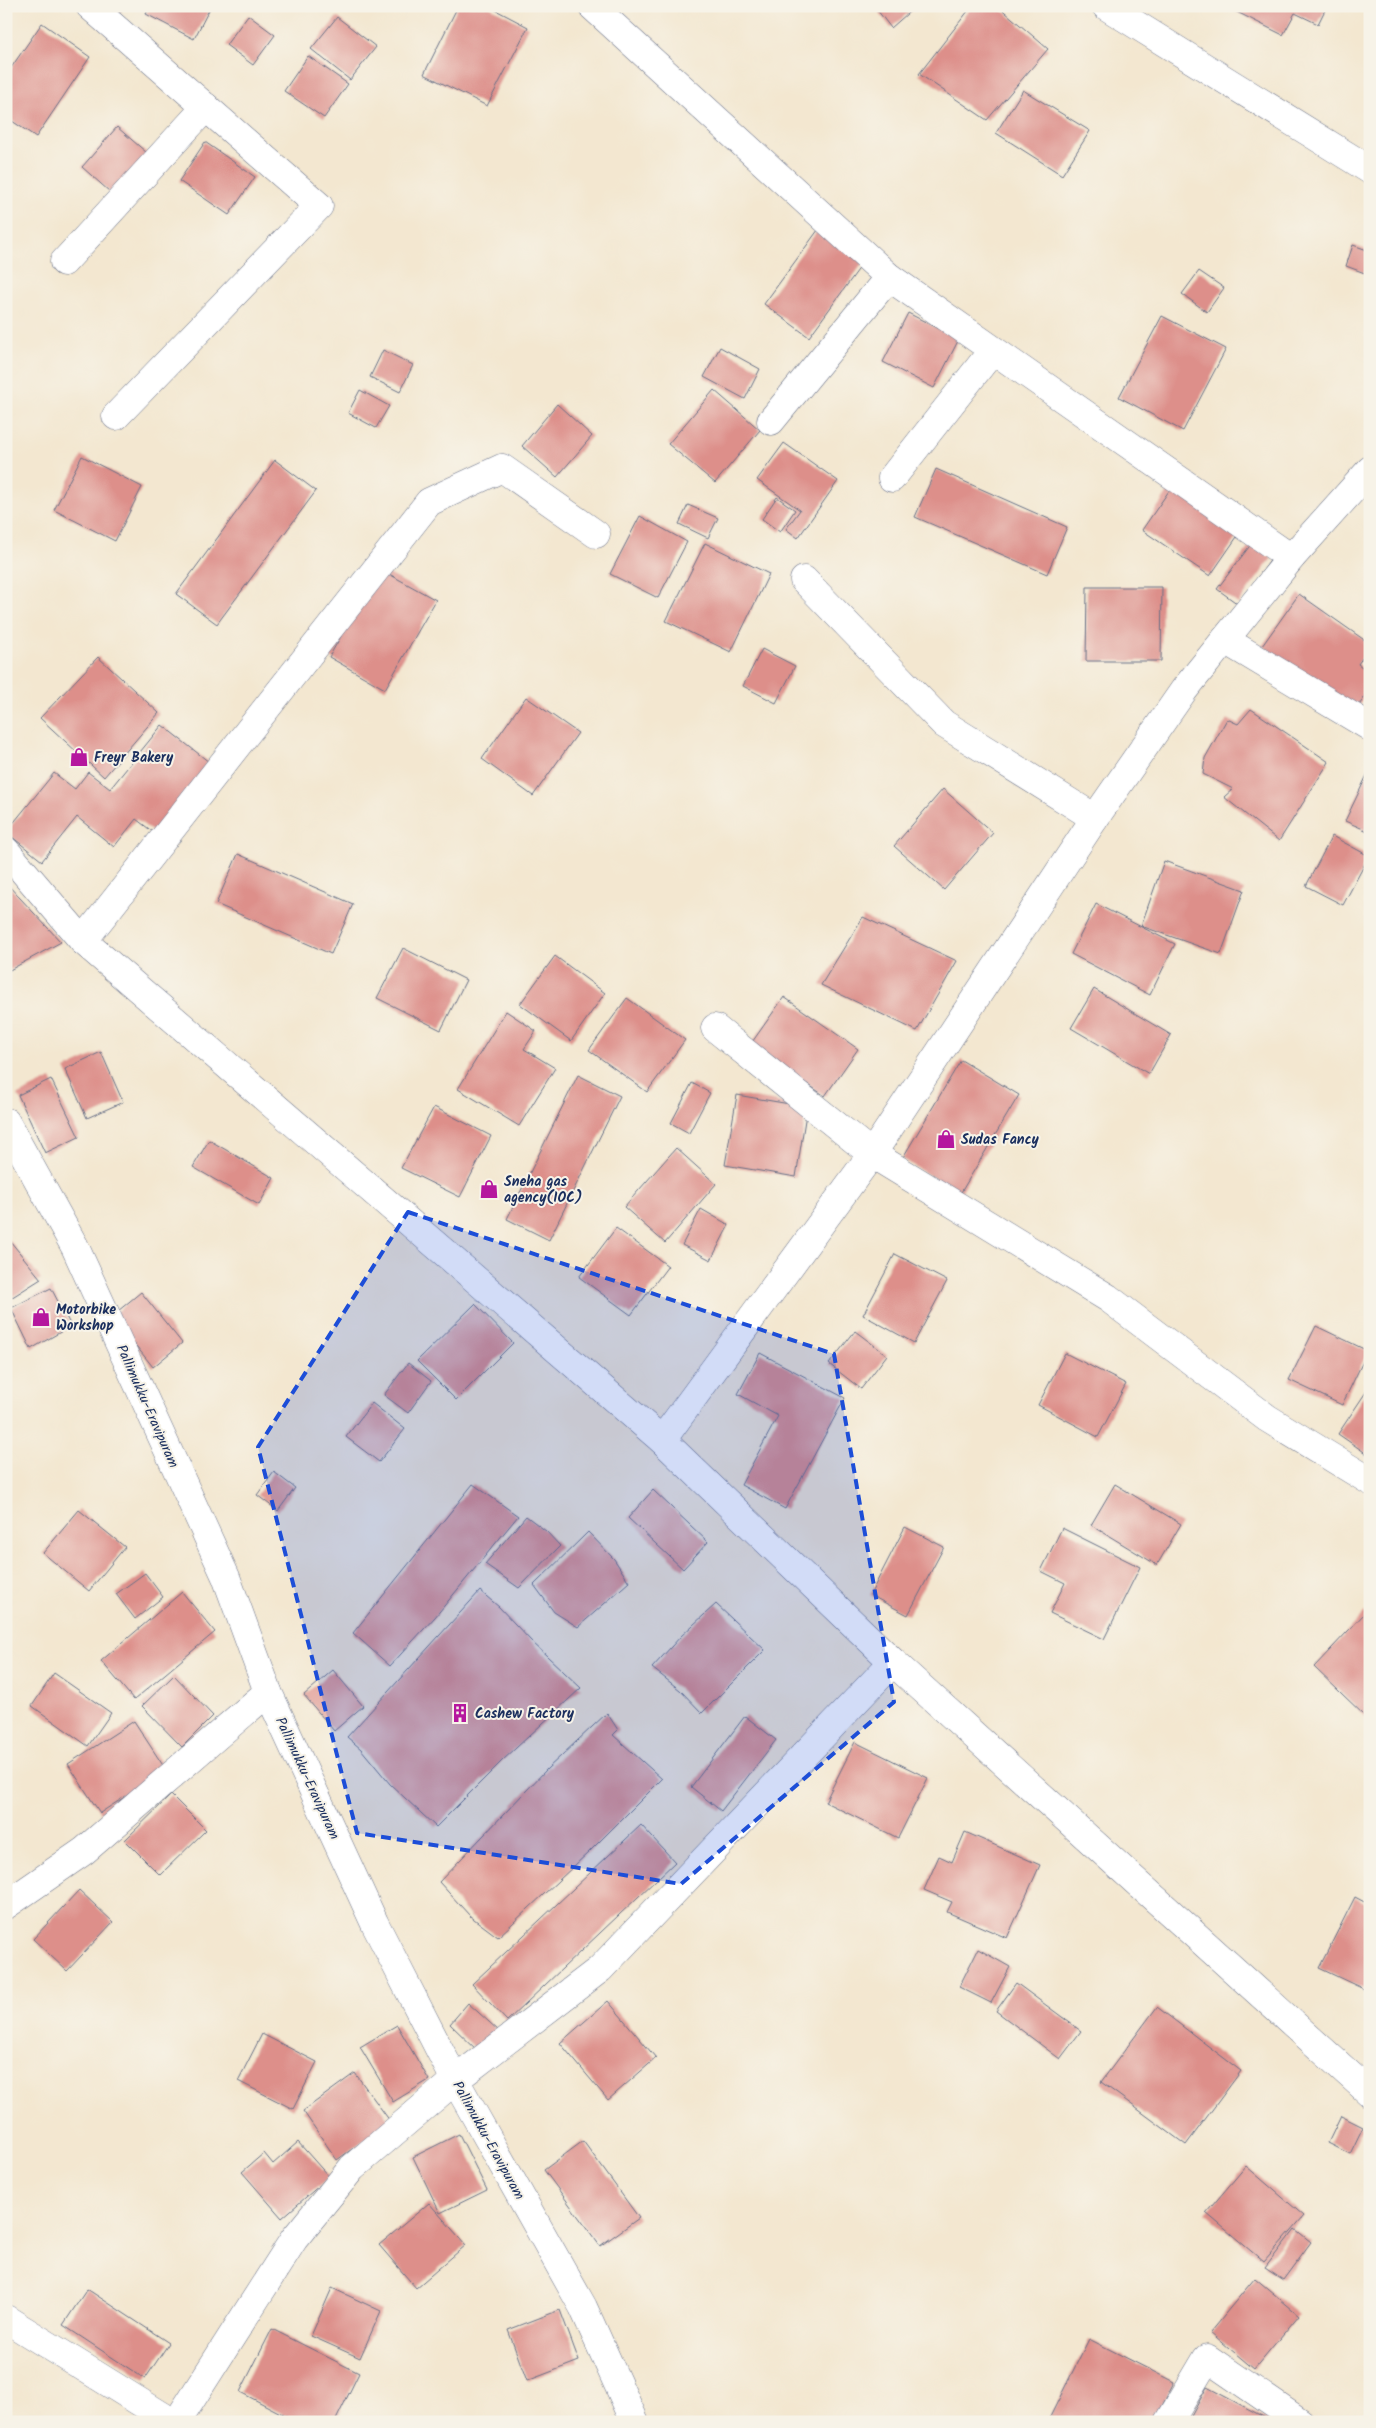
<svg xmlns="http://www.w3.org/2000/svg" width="1376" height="2428" font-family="Kalam,sans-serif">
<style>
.building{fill:#dd8f8a}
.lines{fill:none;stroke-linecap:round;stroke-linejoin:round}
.minor-casing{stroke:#676f86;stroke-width:29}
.secondary-casing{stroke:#676f86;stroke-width:29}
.minor{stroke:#fff;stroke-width:28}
.secondary{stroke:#fff;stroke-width:28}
.marked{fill:#1d4ed8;fill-opacity:0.2;stroke:#1d4ed8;stroke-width:4;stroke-dasharray:10 6;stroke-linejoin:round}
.labels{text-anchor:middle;stroke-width:4;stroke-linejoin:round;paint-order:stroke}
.poi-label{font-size:14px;font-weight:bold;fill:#1b2f5e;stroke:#f7f3e8;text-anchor:start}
.street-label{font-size:14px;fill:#1b2f5e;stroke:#f7f3e8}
</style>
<rect width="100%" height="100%" fill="#f7f3e8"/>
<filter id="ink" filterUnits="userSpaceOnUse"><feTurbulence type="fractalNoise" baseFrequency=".02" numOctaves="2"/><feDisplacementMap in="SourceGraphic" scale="10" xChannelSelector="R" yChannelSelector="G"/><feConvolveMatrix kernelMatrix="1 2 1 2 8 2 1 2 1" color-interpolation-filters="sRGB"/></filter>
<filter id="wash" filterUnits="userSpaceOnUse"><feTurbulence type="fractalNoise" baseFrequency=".0096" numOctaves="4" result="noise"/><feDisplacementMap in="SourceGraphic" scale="20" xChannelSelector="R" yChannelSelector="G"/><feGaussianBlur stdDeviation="1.12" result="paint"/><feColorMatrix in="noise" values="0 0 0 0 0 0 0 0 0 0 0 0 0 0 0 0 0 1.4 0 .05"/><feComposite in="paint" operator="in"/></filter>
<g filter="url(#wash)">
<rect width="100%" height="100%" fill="#f3e7d0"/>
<g id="blocks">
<g class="building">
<polygon points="105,6 124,6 118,15"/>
<polygon points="150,6 211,6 194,39 146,14"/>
<polygon points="458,6 488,6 528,27 487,106 424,74"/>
<polygon points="874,6 916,6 891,28"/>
<polygon points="972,6 998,6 1048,49 987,120 919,74"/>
<polygon points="1235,6 1327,6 1318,24 1295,13 1283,35 1233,10"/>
<polygon points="248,15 275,35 253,65 226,45"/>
<polygon points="337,17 376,47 350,80 311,49"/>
<polygon points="42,23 90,57 36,137 6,117 6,75"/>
<polygon points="308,56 348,84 324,118 284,91"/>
<polygon points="1023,90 1090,131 1062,175 996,133"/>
<polygon points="117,127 154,159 119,200 82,167"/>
<polygon points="205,142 255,177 229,215 179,181"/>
<polygon points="821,226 866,259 809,337 764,304"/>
<polygon points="1353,245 1370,251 1370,275 1346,266"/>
<polygon points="1199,271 1224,288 1207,312 1182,294"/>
<polygon points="908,313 959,339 934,388 883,362"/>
<polygon points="1162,316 1226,349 1183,431 1119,397"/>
<polygon points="720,347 760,369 745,399 704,377"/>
<polygon points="383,350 413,365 400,392 370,377"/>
<polygon points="360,390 389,406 376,428 348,413"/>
<polygon points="714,390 760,430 715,483 668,444"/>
<polygon points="557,404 592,436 557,477 522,446"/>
<polygon points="784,443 838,481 798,538 786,529 800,510 757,480"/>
<polygon points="82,456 142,487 115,541 54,510"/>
<polygon points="275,460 316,491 217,624 176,594"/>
<polygon points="936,469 1067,527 1047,574 915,517"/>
<polygon points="1173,485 1241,531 1210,576 1142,530"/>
<polygon points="777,497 795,510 780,532 762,519"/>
<polygon points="688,505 718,518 708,538 679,524"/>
<polygon points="640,516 687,542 658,598 610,574"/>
<polygon points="705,543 769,574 731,652 666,621"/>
<polygon points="1252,543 1272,558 1238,604 1217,589"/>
<polygon points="380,569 436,600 385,689 329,657"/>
<polygon points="1087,587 1162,587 1161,661 1086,661"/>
<polygon points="1299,594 1370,644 1370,647 1358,664 1370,673 1370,690 1354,712 1262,646"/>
<polygon points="762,649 795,666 776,703 743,686"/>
<polygon points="98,657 159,713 104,777 40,718"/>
<polygon points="526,697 578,733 533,796 482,759"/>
<polygon points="1251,709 1329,762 1279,841 1224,797 1233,789 1203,774 1205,758 1227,719 1238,724"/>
<polygon points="162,725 209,762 153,832 136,819 114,847 77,817 42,861 6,832 54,773 75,789 88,772 110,789"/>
<polygon points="1370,769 1370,832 1345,821"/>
<polygon points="943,789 993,833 944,890 894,846"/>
<polygon points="1332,836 1369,856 1343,905 1306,886"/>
<polygon points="238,854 353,904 331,954 216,904"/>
<polygon points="1164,861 1244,890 1221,954 1141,926"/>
<polygon points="6,883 61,942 6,972"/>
<polygon points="1096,904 1175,944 1150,995 1071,954"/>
<polygon points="863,917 957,961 917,1031 821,985"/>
<polygon points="403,948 466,980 441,1030 377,998"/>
<polygon points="555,956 605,993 571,1041 520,1004"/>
<polygon points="1094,989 1171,1035 1149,1074 1071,1028"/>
<polygon points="784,997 858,1049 825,1096 750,1045"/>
<polygon points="627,998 685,1040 647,1092 589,1050"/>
<polygon points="506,1011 536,1031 524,1049 555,1068 519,1126 458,1089"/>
<polygon points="101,1052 123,1102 87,1118 65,1069"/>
<polygon points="961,1060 1019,1095 960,1194 902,1159"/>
<polygon points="578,1075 620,1096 549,1240 507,1219"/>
<polygon points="51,1079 79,1137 45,1153 18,1095"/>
<polygon points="692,1083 710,1093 689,1133 671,1123"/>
<polygon points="737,1095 807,1107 796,1177 725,1165"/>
<polygon points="434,1107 491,1136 460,1197 401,1168"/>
<polygon points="209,1140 274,1178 259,1205 193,1167"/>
<polygon points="676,1148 716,1184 665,1243 624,1207"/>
<polygon points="701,1209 729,1225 711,1260 682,1245"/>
<polygon points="616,1228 668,1266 631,1315 579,1277"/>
<polygon points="6,1236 41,1279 6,1301"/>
<polygon points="895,1254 947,1281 914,1343 863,1315"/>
<polygon points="51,1288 71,1326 31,1349 11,1308"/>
<polygon points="141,1292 182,1343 153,1367 112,1316"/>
<polygon points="475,1304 513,1343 456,1400 417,1361"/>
<polygon points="1316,1326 1368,1351 1342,1405 1289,1380"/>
<polygon points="855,1331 887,1355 861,1389 829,1364"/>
<polygon points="760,1353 845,1398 785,1509 741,1485 778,1416 738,1394"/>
<polygon points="1065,1353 1126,1384 1098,1437 1038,1405"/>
<polygon points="408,1363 431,1381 408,1413 384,1395"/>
<polygon points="1370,1386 1370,1456 1338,1434"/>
<polygon points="372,1403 405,1429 379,1462 346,1437"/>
<polygon points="274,1472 295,1488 278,1511 257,1495"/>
<polygon points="473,1484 518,1516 435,1617 390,1666 353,1633"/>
<polygon points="1115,1484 1181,1524 1157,1565 1091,1525"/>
<polygon points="653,1490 708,1542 683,1569 628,1518"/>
<polygon points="79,1510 125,1547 89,1591 43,1553"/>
<polygon points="526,1516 546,1531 560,1546 519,1588 485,1564"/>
<polygon points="905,1527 944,1547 908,1615 870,1595"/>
<polygon points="1062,1528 1140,1567 1104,1639 1050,1613 1065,1583 1041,1571"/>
<polygon points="588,1532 614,1559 629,1582 578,1627 554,1612 534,1585"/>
<polygon points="145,1573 163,1597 135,1619 116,1594"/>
<polygon points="480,1591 499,1607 531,1641 581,1688 503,1760 436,1827 390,1784 361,1749 347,1737"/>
<polygon points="182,1592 215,1632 134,1700 101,1661"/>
<polygon points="716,1604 765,1650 702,1713 680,1690 652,1668 681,1636"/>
<polygon points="1365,1613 1370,1618 1370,1713 1366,1717 1314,1667"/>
<polygon points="333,1670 363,1706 334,1731 304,1695"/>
<polygon points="54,1673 111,1713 88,1746 32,1706"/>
<polygon points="174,1675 213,1716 182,1747 142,1706"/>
<polygon points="607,1713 618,1730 613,1735 662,1779 589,1852 498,1937 470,1916 439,1882 547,1769"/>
<polygon points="745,1716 776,1740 721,1811 691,1787"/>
<polygon points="134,1721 166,1770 100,1813 68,1764"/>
<polygon points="855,1742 928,1778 898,1838 825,1802"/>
<polygon points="171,1795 206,1830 160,1875 125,1840"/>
<polygon points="641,1825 675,1862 507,2021 472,1984"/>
<polygon points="965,1832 1040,1865 1007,1938 947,1912 952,1902 924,1890 939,1856 952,1862"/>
<polygon points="79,1890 113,1922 67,1971 33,1939"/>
<polygon points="1355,1897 1370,1905 1370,1992 1319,1968"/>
<polygon points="978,1949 1010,1967 991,2003 959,1987"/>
<polygon points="1016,1983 1081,2031 1060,2059 996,2011"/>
<polygon points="608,2001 656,2058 608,2100 560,2043"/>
<polygon points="468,2003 499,2031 480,2053 450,2024"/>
<polygon points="1157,2007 1241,2071 1186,2145 1101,2082"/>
<polygon points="397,2025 429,2080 393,2102 360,2047"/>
<polygon points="262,2034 317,2062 293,2109 238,2081"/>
<polygon points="355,2073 390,2121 337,2160 303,2111"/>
<polygon points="1341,2116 1363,2127 1350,2154 1328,2143"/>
<polygon points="459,2134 487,2190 440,2213 413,2157"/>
<polygon points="583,2141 639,2218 600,2246 544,2170"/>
<polygon points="298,2142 329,2177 282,2218 242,2172 264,2153 273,2164"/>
<polygon points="1246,2166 1304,2216 1264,2262 1206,2213"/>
<polygon points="429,2203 466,2245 416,2288 379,2245"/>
<polygon points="1295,2229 1311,2242 1283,2280 1265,2268"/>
<polygon points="1255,2278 1299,2315 1254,2369 1210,2332"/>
<polygon points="332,2288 381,2311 360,2358 311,2336"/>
<polygon points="87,2289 169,2343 145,2379 63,2325"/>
<polygon points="560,2310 579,2361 527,2381 508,2330"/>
<polygon points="272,2329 359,2373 335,2422 298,2422 240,2392"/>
<polygon points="1089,2339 1174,2382 1154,2422 1059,2422 1050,2417"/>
<polygon points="1207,2387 1273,2422 1188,2422"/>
</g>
</g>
</g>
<g filter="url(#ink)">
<use href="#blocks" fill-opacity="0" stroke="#676f86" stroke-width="1"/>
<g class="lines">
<g class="minor-casing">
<g id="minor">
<polyline points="90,6 319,206 116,416"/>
<polyline points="592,6 889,277 1291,558"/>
<polyline points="1106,6 1370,170"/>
<polyline points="64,262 206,107"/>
<polyline points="771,421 889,277"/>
<polyline points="892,478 993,350"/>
<polyline points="804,580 944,724 1095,818"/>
<polyline points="1225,640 1370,727"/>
<polyline points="6,851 83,941 662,1440 893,1662 1370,2093"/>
<polyline points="83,941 429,502 502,468 596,534"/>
<polyline points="715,1028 872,1154 1108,1298 1267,1418 1370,1481"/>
<polyline points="662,1440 872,1154 1095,818 1184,690 1291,558 1370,470"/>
<polyline points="6,1905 84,1851 268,1692"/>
<polyline points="6,2319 172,2422"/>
<polyline points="177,2422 294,2239 352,2168 455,2080 600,1969 893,1662"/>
<polyline points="1169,2422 1207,2358 1300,2422"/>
</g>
</g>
<g class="secondary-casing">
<polyline id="secondary" points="6,1122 75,1247 226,1577 268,1692 375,1924 455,2080 583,2307 635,2422"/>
</g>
<use href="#minor" class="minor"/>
<use href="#secondary" class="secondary"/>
</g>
</g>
<path class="marked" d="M408,1212L834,1354L894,1702L681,1884L357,1833L258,1447Z"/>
<defs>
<g id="shop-bare" transform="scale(1.5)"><path d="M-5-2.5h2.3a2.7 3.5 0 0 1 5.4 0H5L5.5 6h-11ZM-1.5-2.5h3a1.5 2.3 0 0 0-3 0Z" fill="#b5179e" stroke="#f7f3e8" stroke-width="2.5" paint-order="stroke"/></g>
<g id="building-bare" transform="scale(1.5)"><path d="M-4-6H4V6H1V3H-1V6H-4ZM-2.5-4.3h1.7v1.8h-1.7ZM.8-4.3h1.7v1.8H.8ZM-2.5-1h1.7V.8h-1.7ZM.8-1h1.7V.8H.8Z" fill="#b5179e" stroke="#f7f3e8" stroke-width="2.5" paint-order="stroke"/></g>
</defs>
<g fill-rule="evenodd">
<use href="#shop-bare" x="79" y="757"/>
<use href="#shop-bare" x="946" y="1139"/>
<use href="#shop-bare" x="489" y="1189"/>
<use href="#shop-bare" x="41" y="1317"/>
<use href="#building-bare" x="460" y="1713"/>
</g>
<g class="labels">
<g class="poi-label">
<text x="94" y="762">Freyr Bakery</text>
<text x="961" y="1144">Sudas Fancy</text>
<text x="504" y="1186">Sneha gas<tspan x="504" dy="16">agency(IOC)</tspan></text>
<text x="56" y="1314">Motorbike<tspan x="56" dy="16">Workshop</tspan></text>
<text x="475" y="1718">Cashew Factory</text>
</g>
<g class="street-label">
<text transform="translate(148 1406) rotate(66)" y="5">Pallimukku-Eravipuram</text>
<text transform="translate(308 1778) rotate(65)" y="5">Pallimukku-Eravipuram</text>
<text transform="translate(489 2140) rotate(61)" y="5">Pallimukku-Eravipuram</text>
</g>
</g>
<rect width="1376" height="2428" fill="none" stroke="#f7f3e8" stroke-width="25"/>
</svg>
